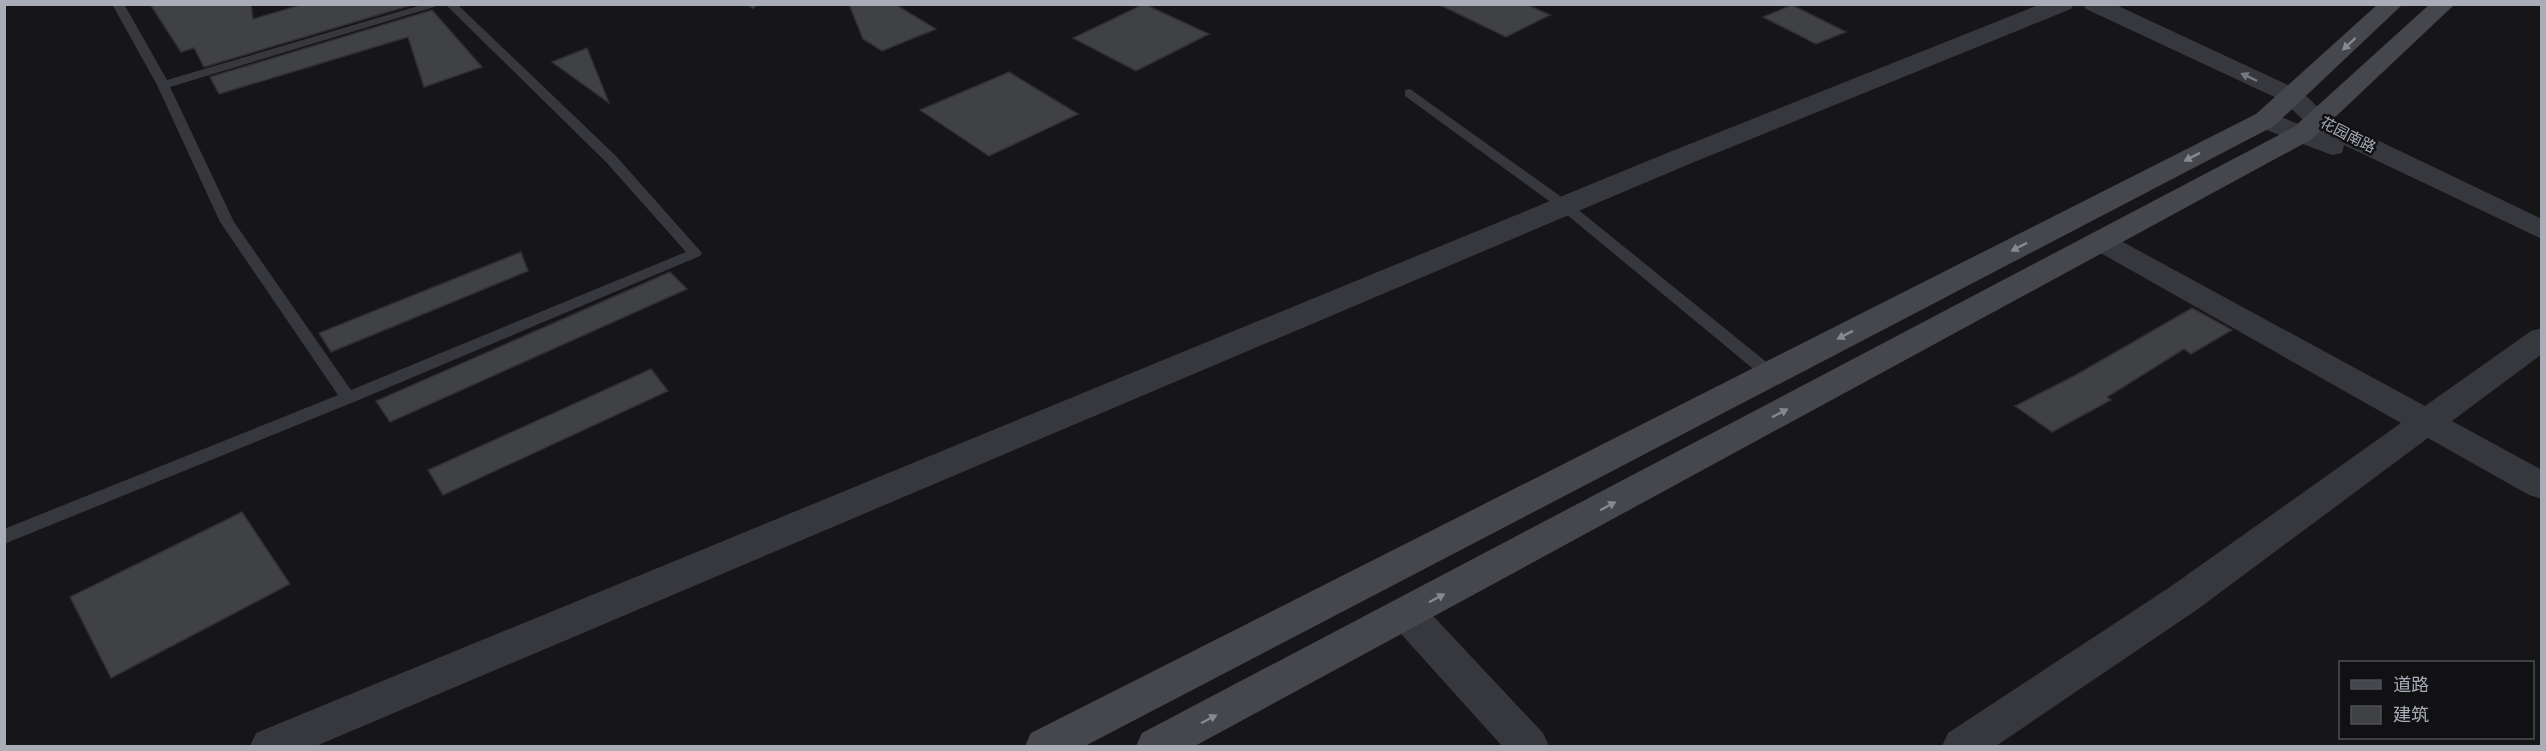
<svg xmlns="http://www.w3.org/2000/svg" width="2546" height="751" font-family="'Alegreya Sans','Noto Sans SC',sans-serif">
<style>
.building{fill:#404145;stroke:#303034;stroke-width:1.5}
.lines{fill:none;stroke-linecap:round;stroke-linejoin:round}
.service{fill:#37383d;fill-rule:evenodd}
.minor{fill:#37383d;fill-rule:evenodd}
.tertiary{fill:#37383d;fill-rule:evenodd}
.secondary{fill:#45474d;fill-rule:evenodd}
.oneway{fill:#858993}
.oneway2{fill:#757881}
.labels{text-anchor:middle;stroke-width:5;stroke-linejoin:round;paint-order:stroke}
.far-street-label{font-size:15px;fill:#a8adb8;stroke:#111113}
</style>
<rect width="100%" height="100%" fill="#161618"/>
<g class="building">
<polygon points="150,4 251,4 253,19 304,4 415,4 204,67 194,48 181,52"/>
<polygon points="849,4 895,4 936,29 882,51 863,39"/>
<polygon points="1144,4 1209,34 1136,71 1073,38"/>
<polygon points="1438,4 1526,4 1550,15 1506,37"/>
<polygon points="1792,5 1846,32 1816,44 1763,17"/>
<polygon points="432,10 482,67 424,87 408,37 219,94 210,77"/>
<polygon points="587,48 609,103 552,62"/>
<polygon points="1009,72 1078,114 989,156 920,110"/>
<polygon points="521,252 528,271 331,352 319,333"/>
<polygon points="670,272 687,289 390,422 376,401"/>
<polygon points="2192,308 2232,330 2191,354 2184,349 2107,397 2111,400 2052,432 2015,406 2074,376"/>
<polygon points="651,369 668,391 443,495 428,470"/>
<polygon points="242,512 290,584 111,678 70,597"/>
</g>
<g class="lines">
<g class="service">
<polygon points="112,4 124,4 167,80 425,4 444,4 170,87 234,222 351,390 686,252 606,162 445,4 457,4 616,156 702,253 700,256 354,402 4,544 4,529 338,395 220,222 157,85"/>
<polygon points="759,4 753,9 747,5 747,4"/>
<polygon points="1410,89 1570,203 1775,369 1777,373 1775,377 1763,377 1560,209 1405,96 1405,90"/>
</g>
<g class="minor">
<polygon points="2041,4 2074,4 2071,9 1687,165 316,746 250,746 256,733 1667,153"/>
<polygon points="2100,232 2110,235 2425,406 2531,331 2542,328 2542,354 2452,421 2542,470 2542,499 2529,495 2428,438 2198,609 1996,746 1942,746 1948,733 2170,587 2401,423 2090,247 2085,241 2090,235"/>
<polygon points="1407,598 1421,603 1543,733 1549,746 1502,746 1393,625 1387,614 1393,603"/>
</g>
<polygon class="tertiary" points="2083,4 2114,4 2301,91 2327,116 2542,219 2542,239 2344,145 2342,153 2332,155 2256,126 2252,120 2256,114 2265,112 2274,114 2315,131 2283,101 2086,9"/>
<g class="secondary">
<polygon points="2378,4 2403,4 2274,126 1085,746 1025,746 1031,733 2256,114"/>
<polygon points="2430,4 2455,4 2312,139 1195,746 1136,746 1142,733 2294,127"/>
</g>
</g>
<defs><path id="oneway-solid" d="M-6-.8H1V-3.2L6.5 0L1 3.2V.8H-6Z" transform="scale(1.5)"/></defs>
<g class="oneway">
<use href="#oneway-solid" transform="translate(2349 44) rotate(137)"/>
<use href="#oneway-solid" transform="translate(2192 157) rotate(153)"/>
<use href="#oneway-solid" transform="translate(2019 247) rotate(153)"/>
<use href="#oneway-solid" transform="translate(1845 335) rotate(153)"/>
<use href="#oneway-solid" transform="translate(1780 413) rotate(-28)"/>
<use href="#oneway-solid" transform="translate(1608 506) rotate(-28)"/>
<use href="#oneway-solid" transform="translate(1437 598) rotate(-28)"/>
<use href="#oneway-solid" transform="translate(1209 719) rotate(-28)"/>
</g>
<use class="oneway2" href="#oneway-solid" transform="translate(2249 77) rotate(-155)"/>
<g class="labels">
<g class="far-street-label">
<text transform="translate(2348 135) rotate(27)" y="5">花园南路</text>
</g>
</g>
<rect width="2546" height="751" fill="none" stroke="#a8adb8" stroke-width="12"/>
<rect x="2339" y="661" width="195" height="78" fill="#111113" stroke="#4d4f55" stroke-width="1.5"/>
<rect x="2351" y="680" width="30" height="9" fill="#45474d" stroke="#4d4f55" stroke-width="1.5"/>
<text x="2393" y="691" font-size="18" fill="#a8adb8">道路</text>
<rect x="2351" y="706" width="30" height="18" fill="#404145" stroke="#4d4f55" stroke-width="1.5"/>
<text x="2393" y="721" font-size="18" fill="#a8adb8">建筑</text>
</svg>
